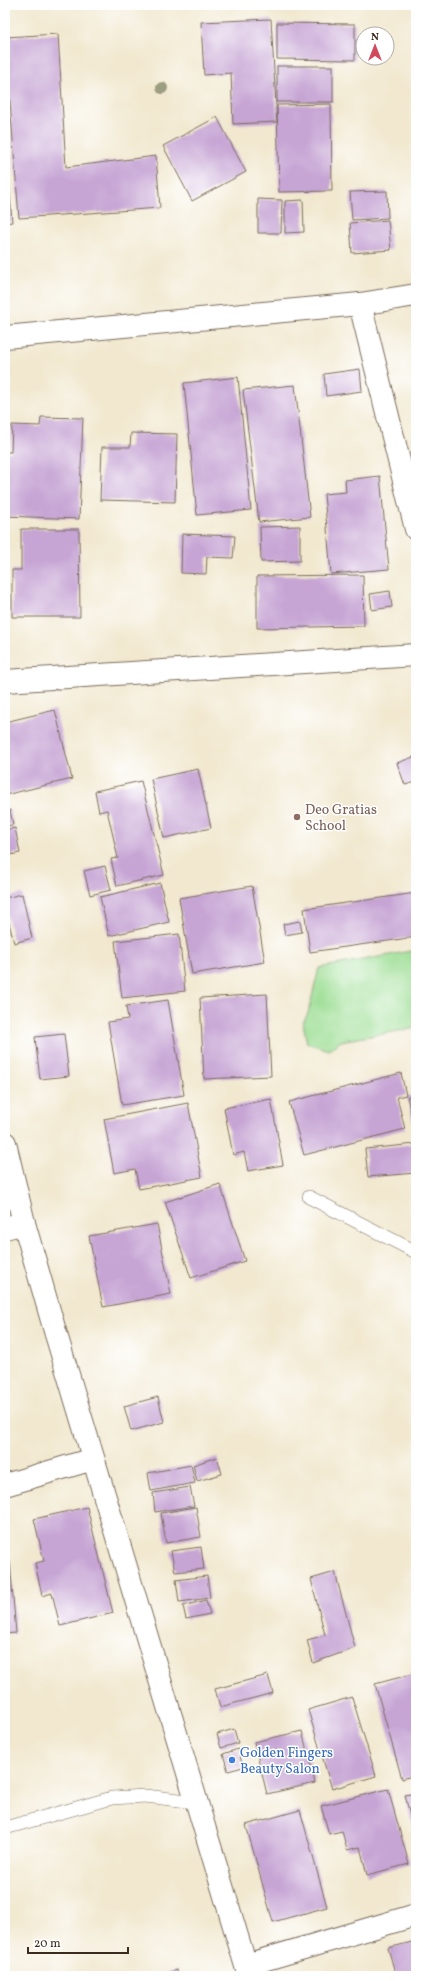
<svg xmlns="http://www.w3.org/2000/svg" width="421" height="1981" font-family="Vollkorn,serif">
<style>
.green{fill:#9dde94;stroke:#6c8459}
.building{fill:#c6a4d4}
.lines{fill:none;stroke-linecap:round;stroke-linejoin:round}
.service-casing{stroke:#7b6c5c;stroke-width:14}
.minor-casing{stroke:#7b6c5c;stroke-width:24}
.service{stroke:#fff;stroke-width:13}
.minor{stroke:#fff;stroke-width:22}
.tree{fill:#9d9d81}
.education-dot{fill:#8d6e63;stroke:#fff;stroke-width:1.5}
.shop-dot{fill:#3f7fe0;stroke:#fff;stroke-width:1.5}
.labels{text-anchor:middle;stroke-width:3;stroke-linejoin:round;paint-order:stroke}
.education-label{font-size:14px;fill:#785e54;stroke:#fff;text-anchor:start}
.shop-label{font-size:14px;fill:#366cbe;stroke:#fff;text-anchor:start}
</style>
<rect width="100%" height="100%" fill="#fff"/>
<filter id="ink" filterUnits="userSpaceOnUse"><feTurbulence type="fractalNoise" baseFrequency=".025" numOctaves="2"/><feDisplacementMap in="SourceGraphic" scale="8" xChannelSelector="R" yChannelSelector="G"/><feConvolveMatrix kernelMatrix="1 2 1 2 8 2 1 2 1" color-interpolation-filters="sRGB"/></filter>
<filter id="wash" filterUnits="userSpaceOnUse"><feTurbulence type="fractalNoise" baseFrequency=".012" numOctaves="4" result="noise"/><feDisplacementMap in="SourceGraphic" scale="16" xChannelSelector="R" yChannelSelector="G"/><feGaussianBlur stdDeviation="0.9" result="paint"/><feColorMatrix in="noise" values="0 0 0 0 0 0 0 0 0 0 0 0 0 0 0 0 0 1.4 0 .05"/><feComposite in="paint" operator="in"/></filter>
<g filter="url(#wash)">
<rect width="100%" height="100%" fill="#f1e8cf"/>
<polygon class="green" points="416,950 416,1028 341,1041 329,1050 307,1043 303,1023 308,1013 319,968"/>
<g id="blocks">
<g class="building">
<polygon points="271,19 277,122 233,124 231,73 204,75 201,22"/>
<polygon points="277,23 355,24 355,60 277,59"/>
<polygon points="58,34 66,167 156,156 160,208 19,218 5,37"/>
<rect x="277" y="66" width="56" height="36"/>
<polygon points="331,104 332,191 279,192 277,105"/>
<polygon points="217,117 246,172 192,201 163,146"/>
<polygon points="5,131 12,222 5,223"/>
<polygon points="387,191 388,218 352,220 350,192"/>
<polygon points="258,199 282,200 281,233 258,233"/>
<polygon points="303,200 304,232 285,233 285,201"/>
<polygon points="388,220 391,250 352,253 350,223"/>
<polygon points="360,369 362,391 326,396 324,374"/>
<polygon points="238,377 251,510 197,515 184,383"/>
<polygon points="295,385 310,517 259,522 243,390"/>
<polygon points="41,417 83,418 79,519 5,516 5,452 11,452 12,425 40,426"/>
<polygon points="131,433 177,434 175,502 100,500 102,447 130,447"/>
<polygon points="380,476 389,569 331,574 324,494 346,492 345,480"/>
<polygon points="300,526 300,561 261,562 260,527"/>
<polygon points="21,529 79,529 80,617 12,617 12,570 21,570"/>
<polygon points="182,534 235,536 233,558 207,557 206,574 181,573"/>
<polygon points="363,575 364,626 257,628 257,576"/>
<polygon points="390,591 392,607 372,610 370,594"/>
<polygon points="55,710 72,779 5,795 5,722"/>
<polygon points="416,756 416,782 405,785 397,763"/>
<polygon points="198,769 211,828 164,838 151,779"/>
<polygon points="141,781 164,875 117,886 111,859 118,858 107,810 99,812 95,791"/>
<polygon points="5,810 10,810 13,825 5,826"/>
<polygon points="15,828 20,853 5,856 5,830"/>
<polygon points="105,866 111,890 90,895 84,871"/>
<polygon points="160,883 169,922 109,936 100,897"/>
<polygon points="252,886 265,962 192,974 179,898"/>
<polygon points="416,893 416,937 310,952 304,909"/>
<polygon points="22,894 32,938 14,943 5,907 5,898"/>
<polygon points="300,921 302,932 285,935 283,924"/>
<polygon points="179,934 185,991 122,998 115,941"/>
<polygon points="267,994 271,1076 204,1079 200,998"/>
<polygon points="168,1000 184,1095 122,1105 108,1022 128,1019 126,1006"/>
<polygon points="64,1034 69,1076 40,1079 35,1037"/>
<polygon points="401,1073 406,1095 397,1097 405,1129 304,1155 289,1102"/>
<polygon points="416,1094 416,1130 415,1130 407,1097"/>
<polygon points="271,1099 283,1165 248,1171 244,1152 233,1155 224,1108"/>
<polygon points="188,1103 202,1177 139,1189 135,1169 114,1173 104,1119"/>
<polygon points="416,1144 416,1173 368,1177 365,1149"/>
<polygon points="220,1184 245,1261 191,1278 165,1202"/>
<polygon points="157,1224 171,1294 103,1307 89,1236"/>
<polygon points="158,1397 164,1422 131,1431 124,1406"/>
<polygon points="217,1457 222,1474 197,1481 193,1465"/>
<polygon points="191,1465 195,1483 151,1491 148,1473"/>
<polygon points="190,1487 194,1506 155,1512 153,1493"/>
<polygon points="87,1507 113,1613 60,1626 52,1593 42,1596 35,1563 44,1561 34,1519"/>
<polygon points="196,1507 201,1537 166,1543 161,1513"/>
<polygon points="201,1547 204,1569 175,1572 171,1551"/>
<polygon points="10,1561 16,1633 5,1634 5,1562"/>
<polygon points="335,1572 355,1648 313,1663 307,1640 325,1635 311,1579"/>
<polygon points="207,1576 210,1598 179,1602 176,1580"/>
<polygon points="206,1600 210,1614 186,1619 183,1606"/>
<polygon points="416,1673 416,1775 402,1779 375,1684"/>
<polygon points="268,1675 273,1693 220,1707 215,1689"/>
<polygon points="352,1697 376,1776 332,1789 308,1710"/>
<polygon points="234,1729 238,1743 221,1748 217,1734"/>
<polygon points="302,1731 315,1783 267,1794 254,1742"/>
<polygon points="238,1749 243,1767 228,1771 223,1754"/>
<polygon points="388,1789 409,1864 367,1875 360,1847 347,1850 342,1831 329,1834 321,1806"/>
<polygon points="416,1793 416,1838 415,1838 405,1795"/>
<polygon points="300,1810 327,1907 273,1922 246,1825"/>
<polygon points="416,1941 416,1976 396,1976 388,1948"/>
<polygon points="177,1970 178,1976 158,1976"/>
</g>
</g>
</g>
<g filter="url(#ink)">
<use href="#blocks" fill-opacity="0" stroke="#7b6c5c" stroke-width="1"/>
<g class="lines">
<g class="service-casing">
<g id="service">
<polyline points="309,1197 416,1252"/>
<polyline points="5,1828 112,1798 145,1796 196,1802"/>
</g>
</g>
<g class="minor-casing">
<g id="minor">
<polyline points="360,304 416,529"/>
<polyline points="5,337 360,304 416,295"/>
<polyline points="5,681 416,655"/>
<polyline points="5,1143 24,1223 55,1331 249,1976"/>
<polyline points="5,1228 24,1223"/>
<polyline points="5,1485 93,1459"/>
<polyline points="246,1965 416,1915"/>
</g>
</g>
<use href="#service" class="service"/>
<use href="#minor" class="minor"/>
</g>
<circle class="tree" cx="162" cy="88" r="6"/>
</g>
<circle class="education-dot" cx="297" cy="817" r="4"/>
<circle class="shop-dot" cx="232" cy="1760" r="4"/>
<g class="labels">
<g class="education-label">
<text x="305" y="814">Deo Gratias<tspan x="305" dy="16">School</tspan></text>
</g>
<g class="shop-label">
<text x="240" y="1757">Golden Fingers<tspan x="240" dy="16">Beauty Salon</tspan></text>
</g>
</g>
<rect width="421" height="1981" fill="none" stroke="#fff" stroke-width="20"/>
<g transform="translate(375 46)"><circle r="19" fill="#ffffff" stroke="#b1aaa5"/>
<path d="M0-3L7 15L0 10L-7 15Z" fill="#d1495b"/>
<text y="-6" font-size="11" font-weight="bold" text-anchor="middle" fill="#3b2a1e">N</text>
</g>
<path d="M28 1947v6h100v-6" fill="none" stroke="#3b2a1e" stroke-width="2"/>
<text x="34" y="1947" font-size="12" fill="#3b2a1e" stroke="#ffffff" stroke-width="3" paint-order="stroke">20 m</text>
</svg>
